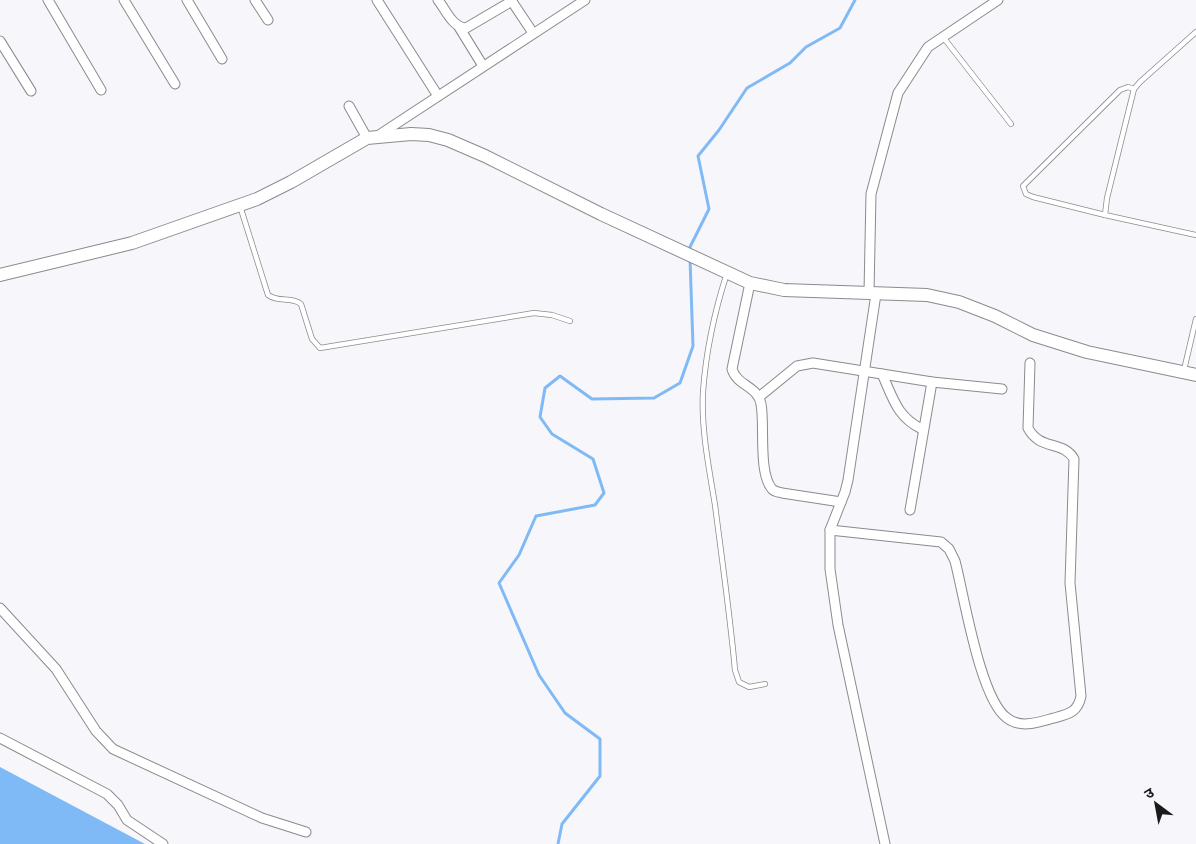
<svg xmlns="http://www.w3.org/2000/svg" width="1196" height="844" font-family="'PT Sans','Noto Sans Devanagari',sans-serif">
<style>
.water{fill:#80baf6}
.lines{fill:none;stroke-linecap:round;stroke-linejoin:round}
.stream{stroke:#80baf6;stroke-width:3}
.lane-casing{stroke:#8b8a8e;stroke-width:6}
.street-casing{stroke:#8b8a8e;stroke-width:11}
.secondary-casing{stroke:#8b8a8e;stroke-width:14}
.lane{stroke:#fff;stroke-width:4.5}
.street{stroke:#fff;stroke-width:9}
.secondary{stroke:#fff;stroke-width:12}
</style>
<rect width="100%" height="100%" fill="#f7f6fa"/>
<polygon class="water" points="0,767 145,844 0,844"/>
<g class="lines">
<g class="stream">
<polyline points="690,253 690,247 709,209 698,156 719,130 747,88 790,63 806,47 840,28 855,0"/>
<polyline points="558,844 562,824 600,776 600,739 565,713 539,675 499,583 519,555 536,516 595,505 604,493 593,459 552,434 540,417 545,388 560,376 592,399 654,398 680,383 693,346 690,259"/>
</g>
<g class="lane-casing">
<g id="lane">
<polyline points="1196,32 1140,82 1134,89 1107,198 1105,215 1196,235"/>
<polyline points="943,37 1011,124"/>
<path d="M240,206L268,295C279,303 291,296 301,304L312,339L320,348L534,313L552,315L570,321"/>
<polyline points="1105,215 1033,197 1026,194 1023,186 1120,90 1128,87 1134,89"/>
<path d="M727,273C714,313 706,350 703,392C701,429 709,468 715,505C722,560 730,615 735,670L739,682L749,687L765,684"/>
<polyline points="1184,370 1196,319"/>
</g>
</g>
<g class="street-casing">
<g id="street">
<polyline points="48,0 101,90"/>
<polyline points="124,0 175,84"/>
<polyline points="187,0 222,59"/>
<polyline points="255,0 268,20"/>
<polyline points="377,0 438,96"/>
<path d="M438,0C446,10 452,27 466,28L512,1"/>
<polyline points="511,0 533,33"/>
<polyline points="459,27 483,66"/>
<polyline points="0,41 31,91"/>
<polyline points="349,106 367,138"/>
<polyline points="379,135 585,0"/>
<path d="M750,283L732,369C737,386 758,386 761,404C765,424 758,473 772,489C775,492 778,492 782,493L841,502"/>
<polyline points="869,293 871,194 898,93 928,47 998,0"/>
<polyline points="876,294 848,480 845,492 830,530 830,569 838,625 885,844"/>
<path d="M882,374C893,398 897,417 922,429"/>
<polyline points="759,397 797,366 813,363 932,382 1002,389"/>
<polyline points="910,510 932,382"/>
<path d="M830,530L941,542L949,549L955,561C964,595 980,699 1007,718C1021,729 1039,722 1054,718C1069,714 1078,712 1081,696L1070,583L1074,459C1063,440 1040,451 1028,428L1030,363"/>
<polyline points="0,608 56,669 96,731 113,749 262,818 306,832"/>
<polyline points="0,738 107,794 118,805 127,820 163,844"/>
</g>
</g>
<g class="secondary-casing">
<polyline id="secondary" points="0,275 132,243 257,199 291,182 367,138 411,134 429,135 448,140 485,156 601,214 750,283 784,290 927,295 959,302 995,316 1033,335 1087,352 1196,375"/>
</g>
<use href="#lane" class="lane"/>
<use href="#street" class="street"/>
<use href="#secondary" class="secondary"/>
</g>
<g transform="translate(1156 804) rotate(328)" stroke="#f7f6fa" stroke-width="4" paint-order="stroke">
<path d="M0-4L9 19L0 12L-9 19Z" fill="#1a1a1b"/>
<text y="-8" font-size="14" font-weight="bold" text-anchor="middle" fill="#1a1a1b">उ</text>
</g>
</svg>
